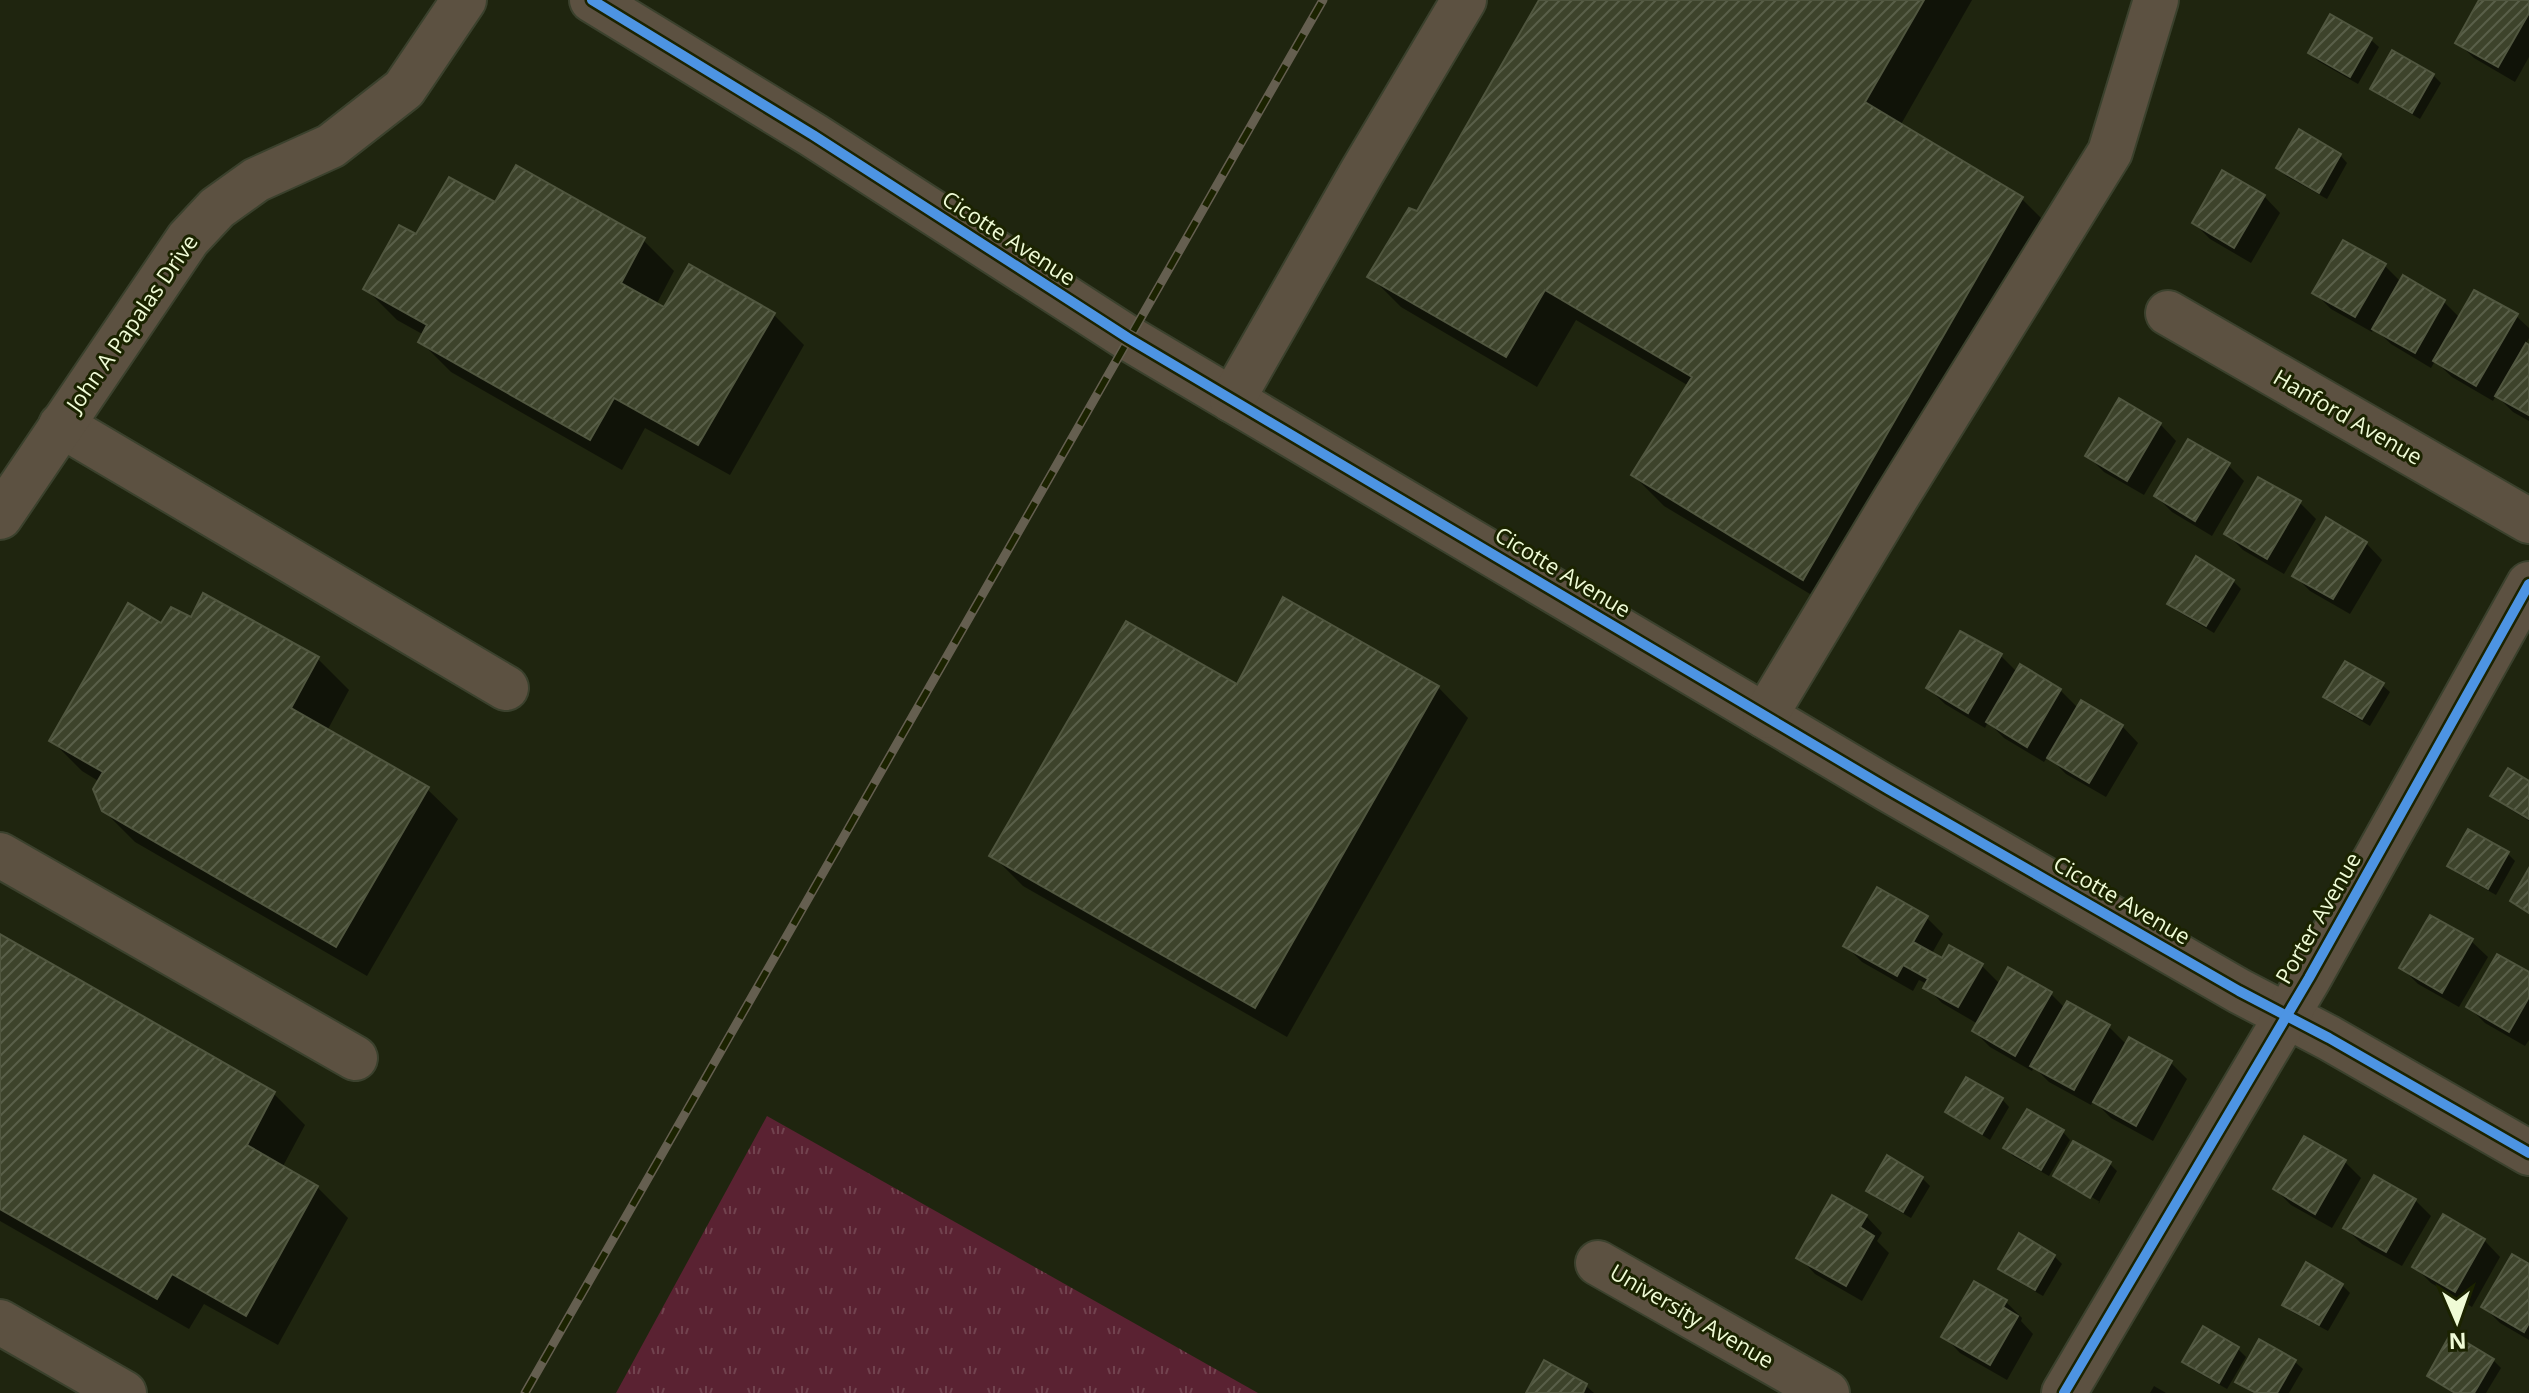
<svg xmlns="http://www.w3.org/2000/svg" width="2529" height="1393" font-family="'Open Sans',sans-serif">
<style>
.grass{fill:url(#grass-tufts)}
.shadow{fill:#0007}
.building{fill:url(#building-hatch);stroke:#50563f;stroke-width:2}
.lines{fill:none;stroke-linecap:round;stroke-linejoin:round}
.minor-casing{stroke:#3b412d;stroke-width:48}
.minor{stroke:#5c5141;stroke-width:44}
.rail-casing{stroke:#655f50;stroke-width:9}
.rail{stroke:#1b2300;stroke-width:6;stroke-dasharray:18;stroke-linecap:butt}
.cycleway-casing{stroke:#1b2300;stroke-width:15}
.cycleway{stroke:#4d94e3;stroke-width:10}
.labels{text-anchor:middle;stroke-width:6;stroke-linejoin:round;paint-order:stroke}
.street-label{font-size:22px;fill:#effbd6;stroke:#1b2300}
</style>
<defs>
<pattern id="grass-tufts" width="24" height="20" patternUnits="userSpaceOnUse" patternTransform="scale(2)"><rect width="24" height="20" fill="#5a2232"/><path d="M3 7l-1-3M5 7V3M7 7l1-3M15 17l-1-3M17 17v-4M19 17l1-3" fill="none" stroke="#72434f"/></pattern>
<pattern id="building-hatch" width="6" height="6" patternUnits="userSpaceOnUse" patternTransform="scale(2)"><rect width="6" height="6" fill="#3d432b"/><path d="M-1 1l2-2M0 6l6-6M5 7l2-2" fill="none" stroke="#595f49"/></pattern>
</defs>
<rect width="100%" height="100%" fill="#1f250f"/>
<polygon class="grass" points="767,1116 1258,1393 616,1393"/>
<g class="shadow">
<polygon points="1542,0 1972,0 1900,126 2021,198 2052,229 1835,609 1664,506 1633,475 1689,386 1576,320 1537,387 1401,307 1370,276 1418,214"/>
<polygon points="2481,0 2529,0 2529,57 2515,82 2474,58 2457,42"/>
<polygon points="2331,17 2371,40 2379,47 2358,84 2318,61 2310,53"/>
<polygon points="2433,75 2441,83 2420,119 2380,96 2372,89"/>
<polygon points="2340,155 2347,163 2327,199 2286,176 2279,168"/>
<polygon points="2264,196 2280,213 2251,263 2210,239 2194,223"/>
<polygon points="496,205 643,240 674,271 656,305 665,310 773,314 804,345 730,475 645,428 622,470 451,372 420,341 424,335 397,320 366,289 416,237"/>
<polygon points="2384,265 2401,282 2403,278 2444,302 2460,318 2516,316 2529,328 2529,338 2525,345 2529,347 2529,421 2513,412 2496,395 2493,401 2452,377 2435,361 2431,368 2391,344 2374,328 2372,332 2331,309 2315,293"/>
<polygon points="2120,401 2160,424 2176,441 2144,495 2104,472 2088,456"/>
<polygon points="2228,465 2244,481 2212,536 2172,512 2156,496"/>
<polygon points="2300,503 2316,519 2284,574 2243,550 2227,534"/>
<polygon points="2366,543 2382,560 2350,614 2310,591 2294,575"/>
<polygon points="2233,581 2241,589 2214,633 2177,611 2170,604"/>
<polygon points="204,596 318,659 349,690 327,731 427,789 458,819 367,976 135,842 103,810 100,782 82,771 51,740 162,626 192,620"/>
<polygon points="1961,633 2001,656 2017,672 2060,690 2079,709 2082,703 2122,726 2138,743 2106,797 2066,774 2048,756 2044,762 2004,738 1988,722 1985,728 1945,704 1928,688"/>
<polygon points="2382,685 2390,692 2370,726 2333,704 2326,697"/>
<polygon points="1238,687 1438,687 1468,718 1287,1037 1023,886 992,855"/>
<polygon points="2529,783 2529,821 2500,803 2493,796"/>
<polygon points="2508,854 2515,861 2496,895 2457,873 2449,865"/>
<polygon points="1927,918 1943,934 1931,955 1942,961 1950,947 1982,966 2001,985 2050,993 2065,1008 2068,1003 2109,1027 2127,1045 2130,1040 2171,1063 2187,1079 2153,1141 2111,1118 2093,1100 2091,1105 2049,1082 2034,1067 2032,1071 1990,1047 1974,1031 1978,1024 1942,1003 1926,987 1927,984 1919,980 1913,991 1862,962 1846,946"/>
<polygon points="0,937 274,1094 305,1125 282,1168 317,1187 348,1218 278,1345 204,1304 189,1329 0,1221"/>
<polygon points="2471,941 2488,957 2459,1007 2418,984 2402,968"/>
<polygon points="2529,975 2529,1040 2525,1046 2485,1023 2469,1007"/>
<polygon points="2002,1099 2009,1107 1990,1140 1956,1119 1948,1112"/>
<polygon points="2063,1132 2070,1140 2049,1176 2013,1156 2006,1148"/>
<polygon points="2345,1162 2361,1178 2332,1228 2291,1205 2275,1189"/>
<polygon points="2110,1164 2117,1171 2098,1204 2100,1202 2061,1179 2061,1182 2055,1176"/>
<polygon points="1922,1178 1930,1186 1911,1218 1876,1198 1868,1191"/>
<polygon points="2415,1200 2431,1216 2402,1266 2362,1244 2345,1228"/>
<polygon points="1866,1216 1882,1233 1877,1241 1889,1253 1862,1301 1815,1274 1799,1257"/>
<polygon points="2484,1240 2500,1257 2472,1307 2431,1283 2415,1267"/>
<polygon points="2054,1256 2062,1264 2043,1296 2008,1276 2000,1269"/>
<polygon points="2529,1266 2529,1340 2500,1323 2484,1307"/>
<polygon points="1975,1284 2006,1302 2022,1318 2021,1321 2033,1334 2007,1380 1960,1353 1944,1336"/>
<polygon points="2342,1285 2350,1293 2328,1331 2292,1312 2285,1304"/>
<polygon points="2203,1329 2238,1349 2246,1357 2227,1389 2192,1369 2184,1361"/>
<polygon points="2493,1360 2501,1368 2486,1393 2453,1393 2429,1376"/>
<polygon points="2295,1362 2303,1369 2289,1393 2253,1393 2238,1381"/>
<polygon points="1586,1386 1594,1393 1529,1393"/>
<polygon points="2154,1386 2166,1393 2150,1393"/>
</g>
<g class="building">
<polygon points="1539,0 1924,0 1865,102 2023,197 1803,580 1631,475 1692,377 1545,290 1506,357 1367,277 1409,208 1417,211"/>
<polygon points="2479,0 2529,0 2529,13 2498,67 2455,43"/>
<polygon points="2330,14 2372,38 2350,77 2308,53"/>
<polygon points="2392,50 2434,74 2412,113 2370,89"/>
<polygon points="2299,129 2341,154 2319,193 2276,168"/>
<polygon points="516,165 645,238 621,283 664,307 689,264 775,313 698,445 614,398 590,440 418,342 427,325 363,289 399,225 416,234 449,177 495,202"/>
<polygon points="2222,170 2265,195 2234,248 2192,223"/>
<polygon points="2343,240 2386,264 2355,317 2312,293"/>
<polygon points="2403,275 2445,300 2415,353 2372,329"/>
<polygon points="2474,290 2518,314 2476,386 2433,361"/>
<polygon points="2526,343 2529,345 2529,415 2495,396"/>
<polygon points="2119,398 2161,423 2127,481 2085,456"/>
<polygon points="2188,439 2230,463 2195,521 2154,496"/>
<polygon points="2258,477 2301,501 2267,559 2224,534"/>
<polygon points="2326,517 2367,542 2333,599 2292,576"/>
<polygon points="2196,556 2234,580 2206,626 2167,604"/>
<polygon points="203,593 319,657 291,708 429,787 336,947 102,811 93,789 103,772 49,741 128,603 161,623 171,607 191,617"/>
<polygon points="1283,597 1439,686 1255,1008 989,856 1126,621 1237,684"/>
<polygon points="1960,631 2002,654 1968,713 1926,688"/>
<polygon points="2345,661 2384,683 2362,719 2323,697"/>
<polygon points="2020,664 2061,689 2027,747 1986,722"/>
<polygon points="2081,700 2123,725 2089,783 2047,758"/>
<polygon points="2508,768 2529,781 2529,819 2490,796"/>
<polygon points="2468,829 2509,852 2488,889 2447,866"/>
<polygon points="2529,868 2529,913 2510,901"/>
<polygon points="1877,887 1928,916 1913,942 1942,958 1949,945 1983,964 1958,1007 1923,988 1928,979 1903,965 1897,976 1843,946"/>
<polygon points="2430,915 2473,939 2442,993 2399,968"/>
<polygon points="0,934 275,1092 247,1145 318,1186 246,1316 172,1274 157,1299 0,1209"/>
<polygon points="2497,954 2529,972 2529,997 2509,1032 2466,1007"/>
<polygon points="2008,967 2052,992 2015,1056 1972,1031"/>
<polygon points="2067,1001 2110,1025 2074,1090 2030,1066"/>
<polygon points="2129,1037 2172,1061 2136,1126 2093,1102"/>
<polygon points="1966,1077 2003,1098 1982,1134 1945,1112"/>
<polygon points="2027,1109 2064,1130 2041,1170 2003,1148"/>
<polygon points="2304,1136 2346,1160 2315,1214 2273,1189"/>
<polygon points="2073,1141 2111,1162 2090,1198 2053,1176"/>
<polygon points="1887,1155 1923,1177 1903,1212 1866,1191"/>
<polygon points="2374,1175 2416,1199 2386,1252 2343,1228"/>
<polygon points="1832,1195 1867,1215 1860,1227 1874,1236 1846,1286 1796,1258"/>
<polygon points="2443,1214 2485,1239 2455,1292 2412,1267"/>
<polygon points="2019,1233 2055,1255 2035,1290 1998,1269"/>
<polygon points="2512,1254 2529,1264 2529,1323 2524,1332 2481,1307"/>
<polygon points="2306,1262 2343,1284 2319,1325 2282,1305"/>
<polygon points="1974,1281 2007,1300 2003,1307 2018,1316 1990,1365 1941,1337"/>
<polygon points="2203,1326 2239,1347 2219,1383 2182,1362"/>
<polygon points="2451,1333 2494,1359 2474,1393 2455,1393 2427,1376"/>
<polygon points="2259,1339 2296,1360 2277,1393 2256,1393 2235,1382"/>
<polygon points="1544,1360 1587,1384 1583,1393 1526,1393"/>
</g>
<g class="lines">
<g class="minor-casing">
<g id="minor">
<polyline points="592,0 813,135 1128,338 1888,789 2239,991 2329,1038 2529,1153"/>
<polyline points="2168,313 2529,521"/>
<polyline points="1232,400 1362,172 1464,0"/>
<polyline points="61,425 506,688"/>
<polyline points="0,517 188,239 217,208 256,180 331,146 404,89 464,0"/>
<polyline points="1765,716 1896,498 2110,152 2156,0"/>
<polyline points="0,855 355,1058"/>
<polyline points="1598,1263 1827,1393"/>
<polyline points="0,1322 124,1393"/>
<polyline points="2064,1393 2309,978 2529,584"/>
</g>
</g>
<use href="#minor" class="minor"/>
<g class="rail-casing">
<polyline id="rail" points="525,1393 1323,0"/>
</g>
<use href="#rail" class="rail"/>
<g class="cycleway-casing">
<g id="cycleway">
<polyline points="592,0 813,135 1128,338 1888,789 2239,991 2329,1038 2529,1153"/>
<polyline points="2064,1393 2309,978 2529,584"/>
</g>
</g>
<use href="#cycleway" class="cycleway"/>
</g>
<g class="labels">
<g class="street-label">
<text transform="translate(1009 238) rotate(33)" y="8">Cicotte Avenue</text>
<text transform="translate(132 323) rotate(-55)" y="8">John A Papalas Drive</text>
<text transform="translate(2348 417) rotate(30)" y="8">Hanford Avenue</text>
<text transform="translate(1563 572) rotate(31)" y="8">Cicotte Avenue</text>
<text transform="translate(2122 900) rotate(30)" y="8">Cicotte Avenue</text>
<text transform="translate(2318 918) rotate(-60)" y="8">Porter Avenue</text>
<text transform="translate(1692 1316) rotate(30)" y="8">University Avenue</text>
</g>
</g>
<g transform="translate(2457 1321) rotate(178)" stroke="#1b2300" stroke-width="6" paint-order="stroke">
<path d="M0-6L14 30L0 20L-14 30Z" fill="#effbd6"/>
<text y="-12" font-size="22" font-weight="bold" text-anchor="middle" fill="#effbd6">N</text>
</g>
</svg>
